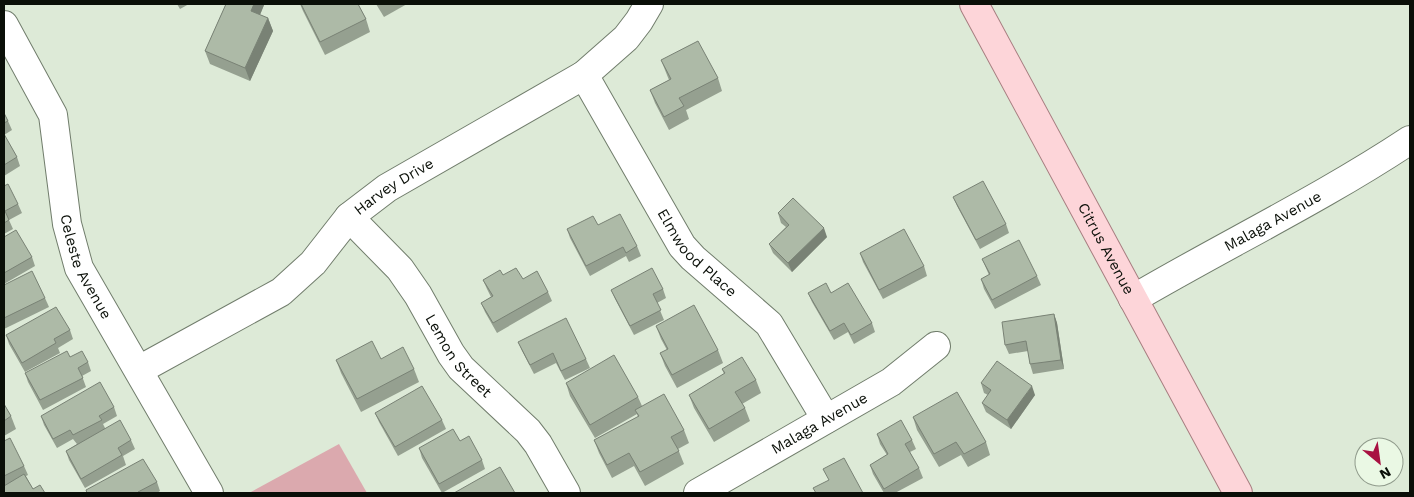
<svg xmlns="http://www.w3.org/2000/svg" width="1414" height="497" font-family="'Work Sans',sans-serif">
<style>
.green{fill:#dba9ae}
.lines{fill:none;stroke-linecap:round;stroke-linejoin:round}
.minor-casing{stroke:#717d6c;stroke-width:30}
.major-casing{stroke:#a77e80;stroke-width:30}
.minor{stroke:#fff;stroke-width:28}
.major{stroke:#fdd5d9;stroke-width:28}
.wall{fill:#95a090}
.shaded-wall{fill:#798275}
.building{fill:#adbaa7;stroke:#798275}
.labels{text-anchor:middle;stroke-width:4;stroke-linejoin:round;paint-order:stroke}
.street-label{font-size:15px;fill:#0a0f08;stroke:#eaf8e4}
</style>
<rect width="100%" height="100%" fill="#ddead7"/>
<polygon class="green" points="339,444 367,493 249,493"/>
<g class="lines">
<g class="minor-casing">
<g id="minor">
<path id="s1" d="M4,25L53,115L67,224L79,268L209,493"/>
<path id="s2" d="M584,75L682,246L693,258L769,324L826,419"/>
<path id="s3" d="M349,217L400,269L418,295L451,354L461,368L528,431L538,444L566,493"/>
<path id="s4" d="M1133,299C1225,245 1321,199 1410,140"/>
<path id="s5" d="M139,370L281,292L313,263L349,217L387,188L584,75L626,38L639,21L649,4"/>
<path id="s6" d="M698,493L891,382L936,346"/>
</g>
</g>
<g class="major-casing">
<g id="major">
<path id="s7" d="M974,4L1238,493"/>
</g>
</g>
<use href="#minor" class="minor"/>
<use href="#major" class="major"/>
</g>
<g class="wall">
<polygon points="177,4 189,4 180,9"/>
<polygon points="226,4 264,4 264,5 260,15 268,18 273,31 250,81 210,64 205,51"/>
<polygon points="300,4 358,4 366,19 370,32 325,55 303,11"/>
<polygon points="376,4 407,4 384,17"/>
<polygon points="661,60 718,78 722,91 686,110 689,119 669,130 655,103 650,90 669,80"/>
<polygon points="4,113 8,121 12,130 4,135 17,157 20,166 4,176"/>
<polygon points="4,186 18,204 22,213 9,220 13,229 4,234"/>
<polygon points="953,197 1006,224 1009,233 980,249 957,206"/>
<polygon points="778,213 827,237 792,272 773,253 769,244 786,227 781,223"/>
<polygon points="598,225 637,246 641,256 629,262 626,256 590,276 570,238 567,229"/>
<polygon points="4,237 32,257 35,266 4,284"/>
<polygon points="860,253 924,266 927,276 883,299 863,262"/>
<polygon points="982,259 1037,276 1041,285 995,309 984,289 981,279 989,275"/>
<polygon points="503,275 523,279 548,292 552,301 497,333 485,312 481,303 491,297 487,289 483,280"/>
<polygon points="4,285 45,298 49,307 4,329"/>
<polygon points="663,289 666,298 657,303 664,320 634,335 615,299 611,290"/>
<polygon points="808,293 872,323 875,332 854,344 848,332 834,340 812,302"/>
<polygon points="1054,314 1057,323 1064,369 1033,374 1030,364 1028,351 1009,354 1005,345"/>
<polygon points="656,326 718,350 723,363 677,388 665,366 660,353 667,350 661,339"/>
<polygon points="70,330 73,339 58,348 60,353 25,372 9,344 6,335"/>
<polygon points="518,342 586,359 590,368 565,380 556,363 534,374 522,351"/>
<polygon points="70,357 88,362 91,371 82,376 86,387 43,410 28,382 25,373"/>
<polygon points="381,359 414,369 419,382 361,412 341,373 336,360"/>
<polygon points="722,369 756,380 761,393 742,404 745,408 750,421 714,442 694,408 689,395 724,374"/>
<polygon points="566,383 638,397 642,406 684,430 689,443 678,449 684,464 645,486 634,466 612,478 599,453 594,440 638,417 637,414 595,438 570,396"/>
<polygon points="981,383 1035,395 1011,429 986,412 982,403 988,395 984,393"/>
<polygon points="4,404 11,416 16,429 4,436"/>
<polygon points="114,407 117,416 103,424 105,428 131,440 135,449 123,456 126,465 85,488 69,460 66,451 77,444 73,439 57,448 44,425 41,416"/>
<polygon points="375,413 442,420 446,429 398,456 379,422"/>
<polygon points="913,417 986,442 990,455 968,467 961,455 939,467 917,430"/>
<polygon points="877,434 912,440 916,449 910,452 919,468 923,478 895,493 884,493 873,474 870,465 887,455 880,444"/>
<polygon points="4,441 24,466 28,475 26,476 33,489 4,493"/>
<polygon points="419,448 482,460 485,469 442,493 422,458"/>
<polygon points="157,482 160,491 157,493 87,493 86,490"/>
</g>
<g class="shaded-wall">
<polygon points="254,4 264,4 264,5 256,24 251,11"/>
<polygon points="268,18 273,31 250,81 245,68"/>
<polygon points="824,228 827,237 792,272 788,263"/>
<polygon points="1054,314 1057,323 1064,369 1061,360"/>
<polygon points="1032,386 1035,395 1011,429 1007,420"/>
</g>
<g class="building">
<polygon points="226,4 254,4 251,11 268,18 245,68 205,51"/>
<polygon points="301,4 358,4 366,19 320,42"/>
<polygon points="698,41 718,78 679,98 684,106 664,117 650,90 671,79 661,60"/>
<polygon points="4,113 8,121 4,123"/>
<polygon points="4,134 17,157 4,165"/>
<polygon points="983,181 1006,224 976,240 953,197"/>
<polygon points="8,184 18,204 5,211 9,220 4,223 4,186"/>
<polygon points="793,198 824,228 788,263 769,244 789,225 778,213"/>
<polygon points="620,214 637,246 626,253 623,247 586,266 567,229 593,216 598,225"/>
<polygon points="904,229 924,266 879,290 860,253"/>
<polygon points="16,230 32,257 4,273 4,237"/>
<polygon points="1019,240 1037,276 992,300 981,279 990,274 982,259"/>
<polygon points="516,268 523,279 537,271 548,292 493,323 481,303 493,296 483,280 500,270 503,275"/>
<polygon points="652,268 663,289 653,294 661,310 630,326 611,290"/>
<polygon points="32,271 45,298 4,318 4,285"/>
<polygon points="826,283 831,293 848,283 872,323 851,335 844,323 830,331 808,293"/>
<polygon points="694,305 718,350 672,375 660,353 668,349 656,326"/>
<polygon points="56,307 70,330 54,339 56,343 22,363 6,335"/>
<polygon points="1054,314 1061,360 1030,364 1026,341 1005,345 1002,322"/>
<polygon points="566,318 586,359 561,371 553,353 530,365 518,342"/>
<polygon points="372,341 381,359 403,347 414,369 357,399 336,360"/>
<polygon points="67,351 70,357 82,351 88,362 78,368 83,378 40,400 25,373"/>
<polygon points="614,355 638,397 590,425 566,383"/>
<polygon points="742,357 756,380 735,392 745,408 709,429 689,395 725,373 722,369"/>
<polygon points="997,361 1032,386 1007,420 982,403 991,390 981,383"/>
<polygon points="100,382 114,407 99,416 102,420 73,435 70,430 53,439 41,416"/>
<polygon points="422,386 442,420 395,447 375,413"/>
<polygon points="957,392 986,442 964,454 956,442 934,454 913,417"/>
<polygon points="664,394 684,430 671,437 679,451 640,472 629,453 607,465 594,440 639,416 635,410"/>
<polygon points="4,404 11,416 4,421"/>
<polygon points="120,420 131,440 118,448 122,455 81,479 66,451"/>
<polygon points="901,420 912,440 905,444 919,468 884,489 870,465 888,454 877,434"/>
<polygon points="453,429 460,441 469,436 482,460 439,484 419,448"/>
<polygon points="10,438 24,466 4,476 4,441"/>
<polygon points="844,458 863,493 816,493 813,488 829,480 823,469"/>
<polygon points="143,459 157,482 138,492 138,493 87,493 86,490"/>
<polygon points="500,467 515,493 454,493"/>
<polygon points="24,474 33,489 40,485 45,493 4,493 4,486"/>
</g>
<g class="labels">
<g class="street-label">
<text dy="5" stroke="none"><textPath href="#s5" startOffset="318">Harvey Drive</textPath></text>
<text dy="5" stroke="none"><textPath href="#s4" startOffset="160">Malaga Avenue</textPath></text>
<text dy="5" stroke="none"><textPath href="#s7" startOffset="278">Citrus Avenue</textPath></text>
<text dy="5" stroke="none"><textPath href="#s2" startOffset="212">Elmwood Place</textPath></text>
<text dy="5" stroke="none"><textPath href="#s1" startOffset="259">Celeste Avenue</textPath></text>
<text dy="5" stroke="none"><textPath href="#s3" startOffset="178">Lemon Street</textPath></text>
<text dy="5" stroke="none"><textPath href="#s6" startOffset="140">Malaga Avenue</textPath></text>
</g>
</g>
<rect width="1414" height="497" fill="none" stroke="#0a0f08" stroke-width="10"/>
<g transform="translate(1379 462) rotate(151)"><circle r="24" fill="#eaf8e4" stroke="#909b8c"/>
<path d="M0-4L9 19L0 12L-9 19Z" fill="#a81141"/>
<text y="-8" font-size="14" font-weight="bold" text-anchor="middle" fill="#0a0f08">N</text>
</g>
</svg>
